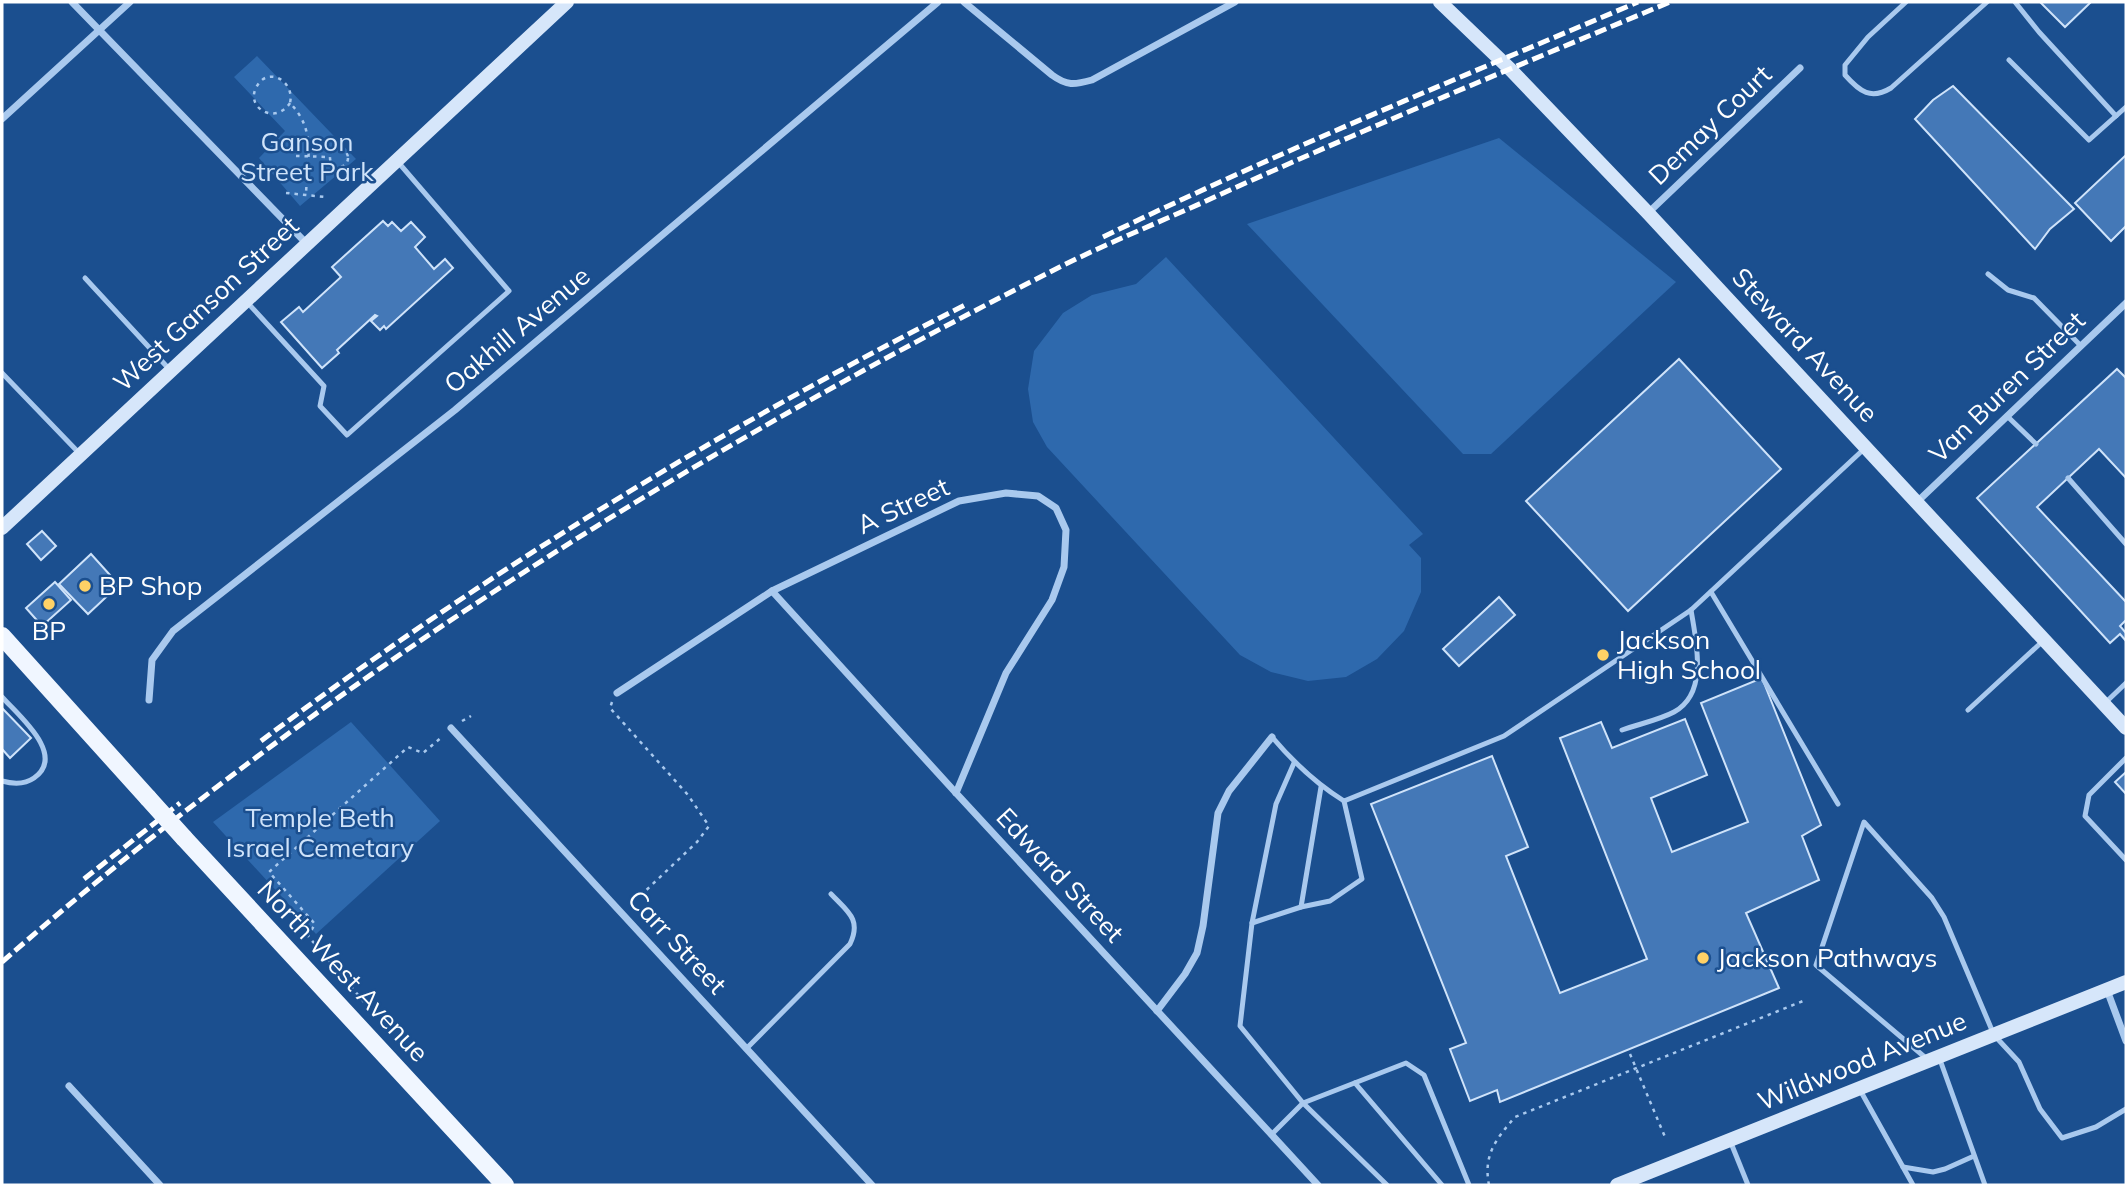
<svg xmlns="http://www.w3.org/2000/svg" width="2128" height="1187" font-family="Mulish,sans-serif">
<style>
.green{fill:#2e69ad}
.building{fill:#4478b7;stroke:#cfe3fa;stroke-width:2}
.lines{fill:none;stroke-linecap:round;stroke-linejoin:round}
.path{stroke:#a9c9ee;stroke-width:2.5;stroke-dasharray:3.5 5;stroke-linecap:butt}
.lane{stroke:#a9c9ee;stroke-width:5}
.street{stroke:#a9c9ee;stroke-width:7}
.secondary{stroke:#d6e6fa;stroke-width:14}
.primary{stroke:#f0f6ff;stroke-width:18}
.rail{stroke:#fff;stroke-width:5;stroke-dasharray:12 5;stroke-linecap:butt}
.primary-bridge{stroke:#f0f6ff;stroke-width:18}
.poi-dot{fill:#ffd166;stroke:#1b4f8f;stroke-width:2.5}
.labels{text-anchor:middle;stroke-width:5;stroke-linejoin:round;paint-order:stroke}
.street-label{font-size:26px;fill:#fff;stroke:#1b4f8f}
.park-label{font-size:26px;fill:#cfe3fa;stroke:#1b4f8f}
.poi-label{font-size:26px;fill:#fff;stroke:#1b4f8f;text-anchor:start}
</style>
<rect width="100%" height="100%" fill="#1b4f8f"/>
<g class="green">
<polygon points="257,56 356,159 300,206 259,158 285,131 234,77"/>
<polygon points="1499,138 1676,282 1491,454 1463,454 1247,224"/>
<polygon points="1166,257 1423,534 1409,545 1421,558 1421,592 1404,631 1377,659 1346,677 1308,681 1271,672 1240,655 1047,447 1033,422 1028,389 1034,351 1063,313 1092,295 1136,284"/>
<polygon points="351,722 440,821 316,934 213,822"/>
</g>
<g class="building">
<polygon points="2040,2 2091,2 2065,27"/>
<polygon points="1953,86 2074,209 2050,229 2035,249 1915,119 1933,100"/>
<polygon points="2126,155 2126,226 2111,241 2075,203"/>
<polygon points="383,221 388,226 392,222 401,231 411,222 425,237 415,247 434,269 445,259 453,268 386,329 384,326 380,330 371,321 377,316 375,315 337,350 339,353 322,368 281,322 299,307 303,312 341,277 332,267"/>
<polygon points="1679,359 1781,469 1628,611 1526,501"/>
<polygon points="2117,369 2126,378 2126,478 2099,449 2037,507 2126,602 2126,620 2120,626 2126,633 2126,641 2120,634 2110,643 1977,498"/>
<polygon points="42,531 56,546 41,560 27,544"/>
<polygon points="91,554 119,585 88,614 59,584"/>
<polygon points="55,582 71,600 42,626 26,608"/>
<polygon points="1499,597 1515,615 1459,666 1443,649"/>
<polygon points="1762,678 1821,825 1802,836 1819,880 1746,913 1779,988 1500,1102 1497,1090 1470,1101 1450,1049 1466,1043 1371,804 1492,756 1528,847 1506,856 1560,993 1647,959 1560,738 1601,722 1612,748 1685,719 1707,775 1651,798 1672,852 1748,822 1701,703"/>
<polygon points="2,708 31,738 10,758 2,749"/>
<polygon points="2126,772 2126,794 2115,782"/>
</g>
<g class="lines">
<g class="path">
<path d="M290,103C275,126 244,107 257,86C268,66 295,81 290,103C317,131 307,159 306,195"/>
<circle cx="339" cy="158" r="9"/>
<polyline points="296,156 329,157"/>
<polyline points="286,193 326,197"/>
<polyline points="612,702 610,708 688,795 709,826 697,842 639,897"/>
<polyline points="462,721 471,716"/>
<polyline points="373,1016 370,1009 308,936 315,924 269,872 408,747 423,753 443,736"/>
<polyline points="1630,1054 1665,1137"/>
<path d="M1489,1185C1483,1155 1496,1139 1515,1117L1803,1001"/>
</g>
<g class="lane">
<path d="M1906,2L1868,37L1845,65V75C1860,92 1871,100 1891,88L1987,2"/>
<polyline points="2015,2 2039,32 2116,116"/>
<polyline points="2009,60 2089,140 2126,107"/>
<polyline points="1988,274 2008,290 2034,298 2081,346"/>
<polyline points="85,278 170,370"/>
<polyline points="246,301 324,386 320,406 347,435 509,291 398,162"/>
<polyline points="2,373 80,454"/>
<polyline points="2007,416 2036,444"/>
<polyline points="2068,478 2126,544"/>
<polyline points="1711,592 1838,804"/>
<path d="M2,697C18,715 67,755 34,778C24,785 13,784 2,781"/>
<polyline points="2104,704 2126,683"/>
<polyline points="1968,710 2044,640"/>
<path d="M1622,730C1639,724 1659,720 1674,712C1709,693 1696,641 1691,610"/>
<path d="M1272,737C1294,763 1315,783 1344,801L1504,736L1691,610L1864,449"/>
<polyline points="2126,758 2089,795 2085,816 2126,860"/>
<polyline points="1294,763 1276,804 1252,923 1240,1026 1303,1103 1406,1063 1424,1075 1469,1185"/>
<polyline points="1301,907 1321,787"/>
<polyline points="1252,923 1301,907 1330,901 1362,879 1344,801"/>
<path d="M746,1049L850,944C862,919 847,911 831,894"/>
<polyline points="1939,1057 1985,1185"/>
<polyline points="1927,1059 1816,965 1864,822 1932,898 1944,917 1994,1035 2019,1062 2040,1109 2062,1138 2096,1127 2126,1109"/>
<polyline points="1355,1083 1442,1185"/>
<polyline points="1860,1090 1913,1185"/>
<polyline points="1271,1135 1303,1103 1387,1185"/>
<polyline points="1731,1143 1748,1185"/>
<polyline points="1903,1167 1933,1172 1945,1169 1974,1156"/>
</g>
<g class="street">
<polyline points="72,2 307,244"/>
<path d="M964,2L1052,75C1067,86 1074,85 1092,80L1235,2"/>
<polyline points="2,119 130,2"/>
<polyline points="1648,213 1800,68"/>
<polyline points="1917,502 2126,303"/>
<polyline points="772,591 956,793 1318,1185"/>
<polyline points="617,693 772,591 959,501 1006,493 1038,496 1056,508 1066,530 1064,567 1052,600 1006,673 956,793"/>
<polyline points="149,700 152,660 173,631 455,410 938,2"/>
<polyline points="451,728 872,1185"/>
<polyline points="2107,990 2126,1041"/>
<polyline points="1157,1011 1185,974 1197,953 1203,926 1218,813 1229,791 1272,737"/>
<polyline points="69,1086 160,1185"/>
</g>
<g class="secondary">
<polyline points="1440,2 1510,69 1648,213 2126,728"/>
<polyline points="2,528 567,2"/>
<polyline points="1617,1185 2126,982"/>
</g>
<g class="primary">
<polyline points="2,636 148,798"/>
<polyline points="184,838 505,1185"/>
</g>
<g class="rail">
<path d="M1103,237C1278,152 1459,78 1638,2"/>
<path d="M261,741C482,575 718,430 965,305"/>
<polyline points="84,879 180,803"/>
<path d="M2,962C317,687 675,463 1046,274C1098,247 1153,225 1206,201C1359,131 1515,67 1670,2"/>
</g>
<polyline class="primary-bridge" points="148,798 184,838"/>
</g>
<g class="poi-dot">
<circle cx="85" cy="586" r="7"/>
<circle cx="49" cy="604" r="7"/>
<circle cx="1603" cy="655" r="7"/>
<circle cx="1703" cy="958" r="7"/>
</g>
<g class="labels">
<g class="street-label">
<text transform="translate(1710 125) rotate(-44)" y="9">Demay Court</text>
<text transform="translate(206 304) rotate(-43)" y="9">West Ganson Street</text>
<text transform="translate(517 330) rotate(-40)" y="9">Oakhill Avenue</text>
<text transform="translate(1805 345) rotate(47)" y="9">Steward Avenue</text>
<text transform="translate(2007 387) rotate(-44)" y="9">Van Buren Street</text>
<text transform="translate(903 506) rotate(-25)" y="9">A Street</text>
<text transform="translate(1060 875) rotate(47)" y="9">Edward Street</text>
<text transform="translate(677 942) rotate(47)" y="9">Carr Street</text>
<text transform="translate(343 971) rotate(47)" y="9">North West Avenue</text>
<text transform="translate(1862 1061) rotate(-22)" y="9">Wildwood Avenue</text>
</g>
<g class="park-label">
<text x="307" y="151">Ganson<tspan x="307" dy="30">Street Park</tspan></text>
<text x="320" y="827">Temple Beth<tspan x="320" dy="30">Israel Cemetary</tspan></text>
</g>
<g class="poi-label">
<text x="99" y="595">BP Shop</text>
<text x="49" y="640" text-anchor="middle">BP</text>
<text x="1617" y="649">Jackson<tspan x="1617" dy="30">High School</tspan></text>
<text x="1717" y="967">Jackson Pathways</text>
</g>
</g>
<rect width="2128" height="1187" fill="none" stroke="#ffffff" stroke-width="7"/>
</svg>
